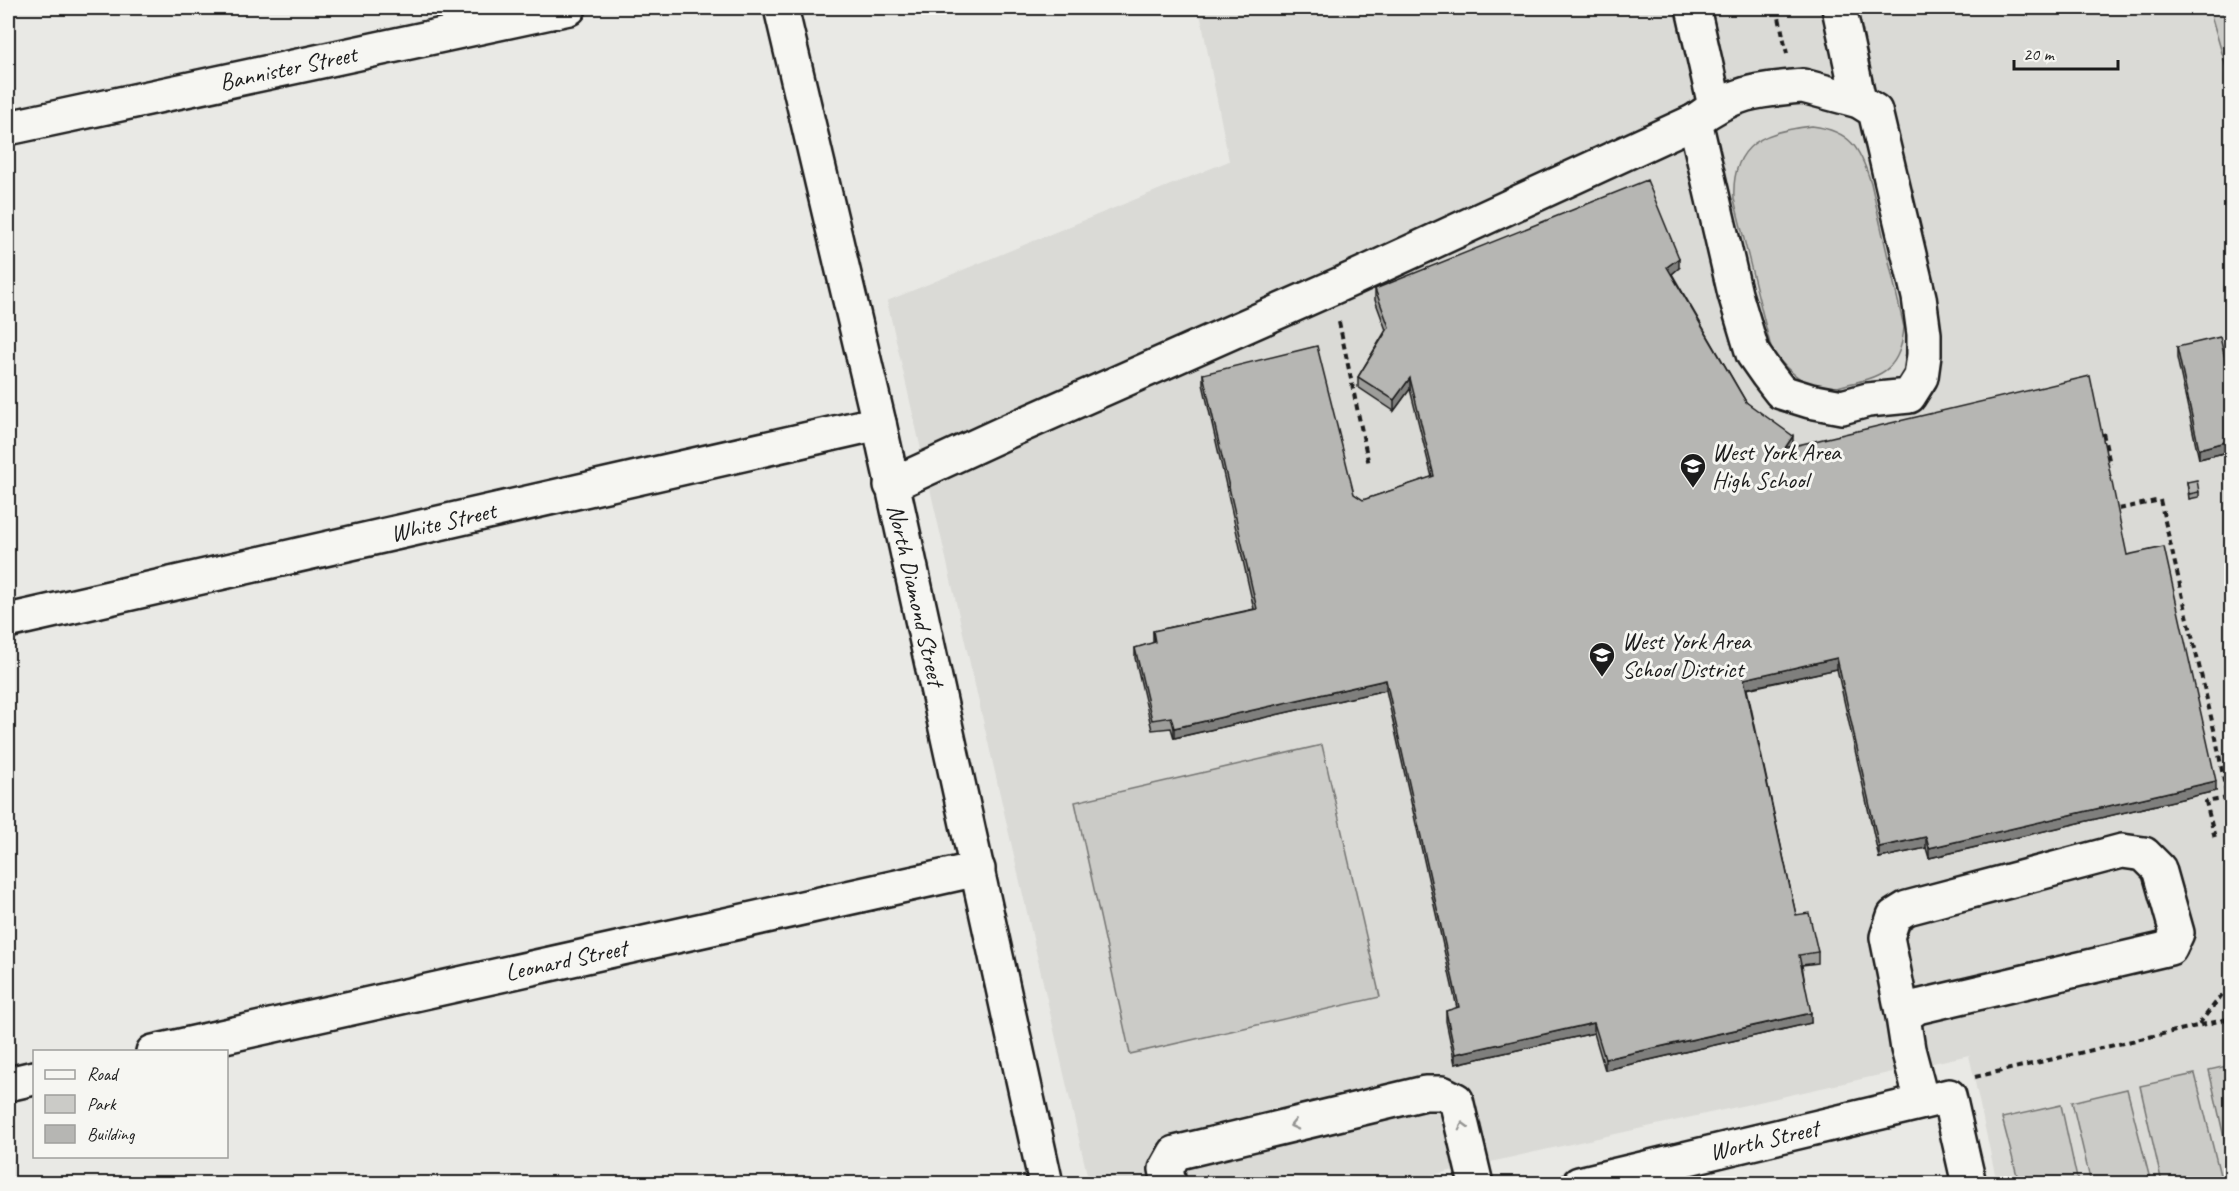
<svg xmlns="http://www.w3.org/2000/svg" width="2239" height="1191" font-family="Caveat,sans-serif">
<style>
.built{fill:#dadad6}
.green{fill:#cbcbc7;stroke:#747472;stroke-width:1.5}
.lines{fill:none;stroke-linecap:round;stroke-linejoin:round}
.minor-casing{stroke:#1c1c1c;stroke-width:38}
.path{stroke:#1c1c1c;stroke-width:4;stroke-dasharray:6 4.5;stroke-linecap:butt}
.minor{stroke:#f6f6f2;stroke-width:33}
.wall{fill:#9d9d9a;stroke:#1c1c1c;stroke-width:1.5}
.shaded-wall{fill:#7f7f7d;stroke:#1c1c1c;stroke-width:1.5}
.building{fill:#b6b6b3;stroke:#1c1c1c;stroke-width:1.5}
.oneway{stroke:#949492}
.labels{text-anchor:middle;stroke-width:6;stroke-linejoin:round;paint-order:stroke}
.street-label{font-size:24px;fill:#1c1c1c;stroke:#f6f6f2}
.poi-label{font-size:24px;fill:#1c1c1c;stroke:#f6f6f2;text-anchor:start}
</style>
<rect width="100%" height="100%" fill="#e9e9e5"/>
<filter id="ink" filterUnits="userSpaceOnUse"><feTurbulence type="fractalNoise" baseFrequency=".0167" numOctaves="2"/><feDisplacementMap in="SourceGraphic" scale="12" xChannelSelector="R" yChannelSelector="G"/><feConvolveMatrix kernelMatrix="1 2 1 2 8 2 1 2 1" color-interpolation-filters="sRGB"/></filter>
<g filter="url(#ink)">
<polygon class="built" points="1199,8 2231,8 2231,1183 1997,1183 1969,1055 1396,1183 1089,1183 887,301 1229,161"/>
<g class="green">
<polygon points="2209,8 2231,8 2231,84 2211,15"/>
<path d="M1812,126C1851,131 1860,148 1871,183L1904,327C1901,367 1884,377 1848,384C1841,386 1832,389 1825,389C1805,388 1780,364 1771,348L1734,199C1731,144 1764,131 1812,126Z"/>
<polygon points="1322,745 1380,997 1130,1054 1075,802"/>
<polygon points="2231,1065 2232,1065 2231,1169 2209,1070"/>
<polygon points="2195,1074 2222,1183 2162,1183 2140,1086"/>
<polygon points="2127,1089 2151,1183 2091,1183 2072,1102"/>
<polygon points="2061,1105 2078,1183 2019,1183 2002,1118"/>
</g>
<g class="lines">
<g class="minor-casing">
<g id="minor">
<polyline points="781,8 879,423 1046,1184"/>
<polyline points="1693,8 1715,106"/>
<polyline points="1839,8 1859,101"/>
<path d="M1803,86L1859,101L1875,111L1919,297L1924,334V355L1921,377L1909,396L1868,400L1842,407L1810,401L1781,392L1767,374L1753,354L1735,294L1695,121C1732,92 1758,90 1803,86Z"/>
<polyline points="8,128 569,8"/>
<polyline points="891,485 1004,433 1352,279 1695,121"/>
<polyline points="8,621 879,423"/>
<polyline points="1903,1017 1887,937 1894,916 1907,908 2122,851 2144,854 2159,869 2177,933 2170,948 1917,1007 1903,1017 1908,1049 1922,1102"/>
<polyline points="153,1052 978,869"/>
<polyline points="8,1084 34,1078"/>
<polyline points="1169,1184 1166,1169 1175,1153 1425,1093 1442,1093 1456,1100 1476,1184"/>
<polyline points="1579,1184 1949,1096 1969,1184"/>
</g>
</g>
<g class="path">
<polyline points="1777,8 1787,54"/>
<polyline points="1339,322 1369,465"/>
<polyline points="2103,433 2110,464"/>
<polyline points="2119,509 2160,500 2216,738 2227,798 2206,802 2215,838"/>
<polyline points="2227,892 2232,897"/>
<polyline points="2199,1024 2232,982"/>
<polyline points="1975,1077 2232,1018"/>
</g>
<use href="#minor" class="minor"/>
</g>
<g class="wall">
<polygon points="1679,268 1672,274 1746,402 1793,446 2127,555 2216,791 1929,858 1926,848 1879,858 1837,669 1747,689 1796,915 1818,952 1818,963 1802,965 1811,1023 1605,1070 1594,1033 1455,1064 1446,1021 1446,1011 1457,1008 1386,690 1174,738 1171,728 1152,730 1135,658 1135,648 1153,643 1153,631 1254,609 1203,384 1203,374 1354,494 1363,500 1432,477 1410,389 1394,411 1358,387 1358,377 1386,330 1375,300 1375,289"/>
<polygon points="2177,347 2232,389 2232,451 2199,459 2177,358"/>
<polygon points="2187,482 2199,492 2199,497 2189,499"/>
</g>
<g class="shaded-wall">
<polygon points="1679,258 1679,268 1667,278 1667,267"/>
<polygon points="1410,378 1410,389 1394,411 1394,400"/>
<polygon points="1793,436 1793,447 1785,448"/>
<polygon points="2232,440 2232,451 2199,459 2199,449"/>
<polygon points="1837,658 1837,669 1744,689 1744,679"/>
<polygon points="1386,680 1386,690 1174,738 1174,728"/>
<polygon points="2216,781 2216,791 1929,858 1929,848"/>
<polygon points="1926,837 1926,848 1879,858 1879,847"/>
<polygon points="1811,1013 1811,1023 1605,1070 1605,1059"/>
<polygon points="1594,1023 1594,1033 1455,1064 1455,1054"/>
</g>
<g class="building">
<polygon points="1647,180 1679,258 1667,267 1746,402 1793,436 1785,448 2090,376 2127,555 2164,547 2216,781 1929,848 1926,837 1879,847 1837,658 1744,679 1796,915 1809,913 1818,952 1799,955 1811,1013 1605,1059 1594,1023 1455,1054 1446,1011 1459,1007 1386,680 1174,728 1171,717 1152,720 1135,648 1155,642 1153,631 1257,609 1203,374 1317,346 1354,494 1363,500 1434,476 1410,378 1394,400 1358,377 1389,327 1375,289"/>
<polygon points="2220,337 2232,389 2232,440 2199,449 2177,347"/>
<polygon points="2197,480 2199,492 2189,494 2187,482"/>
</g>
<defs><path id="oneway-chevron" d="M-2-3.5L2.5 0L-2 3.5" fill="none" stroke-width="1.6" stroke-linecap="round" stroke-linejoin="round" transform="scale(1.5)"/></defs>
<g class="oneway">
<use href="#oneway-chevron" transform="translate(1294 1125) rotate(167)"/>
<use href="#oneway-chevron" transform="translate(1463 1126) rotate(-105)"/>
</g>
</g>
<defs>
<g id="school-pin" transform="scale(1.35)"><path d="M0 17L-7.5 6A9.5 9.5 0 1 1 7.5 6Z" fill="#1c1c1c" stroke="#f6f6f2"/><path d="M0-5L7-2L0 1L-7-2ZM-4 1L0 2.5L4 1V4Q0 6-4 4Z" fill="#fff"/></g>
</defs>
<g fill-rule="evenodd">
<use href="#school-pin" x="1693" y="466"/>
<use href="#school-pin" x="1602" y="655"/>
</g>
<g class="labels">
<g class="street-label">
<text transform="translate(288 68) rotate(-12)" y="8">Bannister Street</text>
<text transform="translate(443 522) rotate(-13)" y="8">White Street</text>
<text transform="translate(916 595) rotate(77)" y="8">North Diamond Street</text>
<text transform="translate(566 960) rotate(-12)" y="8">Leonard Street</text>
<text transform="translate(1764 1140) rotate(-13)" y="8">Worth Street</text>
</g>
<g class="poi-label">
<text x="1712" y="460">West York Area<tspan x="1712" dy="28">High School</tspan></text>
<text x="1622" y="649">West York Area<tspan x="1622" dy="28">School District</tspan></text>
</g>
</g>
<rect width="2239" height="1191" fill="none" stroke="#f6f6f2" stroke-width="30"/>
<rect x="15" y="15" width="2209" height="1161" fill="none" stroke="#1c1c1c" stroke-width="2" filter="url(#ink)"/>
<rect x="33" y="1050" width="195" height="108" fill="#f6f6f2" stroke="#9f9f9c" stroke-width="1.5"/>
<rect x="45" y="1070" width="30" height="9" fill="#f6f6f2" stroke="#9f9f9c" stroke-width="1.5"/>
<text x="87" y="1080" font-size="18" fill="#1c1c1c">Road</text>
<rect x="45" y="1095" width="30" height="18" fill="#cbcbc7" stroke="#9f9f9c" stroke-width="1.5"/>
<text x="87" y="1110" font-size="18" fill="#1c1c1c">Park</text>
<rect x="45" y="1125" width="30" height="18" fill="#b6b6b3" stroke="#9f9f9c" stroke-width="1.5"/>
<text x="87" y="1140" font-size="18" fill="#1c1c1c">Building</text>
<path d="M2014 60v9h104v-9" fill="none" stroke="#1c1c1c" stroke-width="3"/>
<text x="2023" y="60" font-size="18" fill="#1c1c1c" stroke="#f6f6f2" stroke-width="4.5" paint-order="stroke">20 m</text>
</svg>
